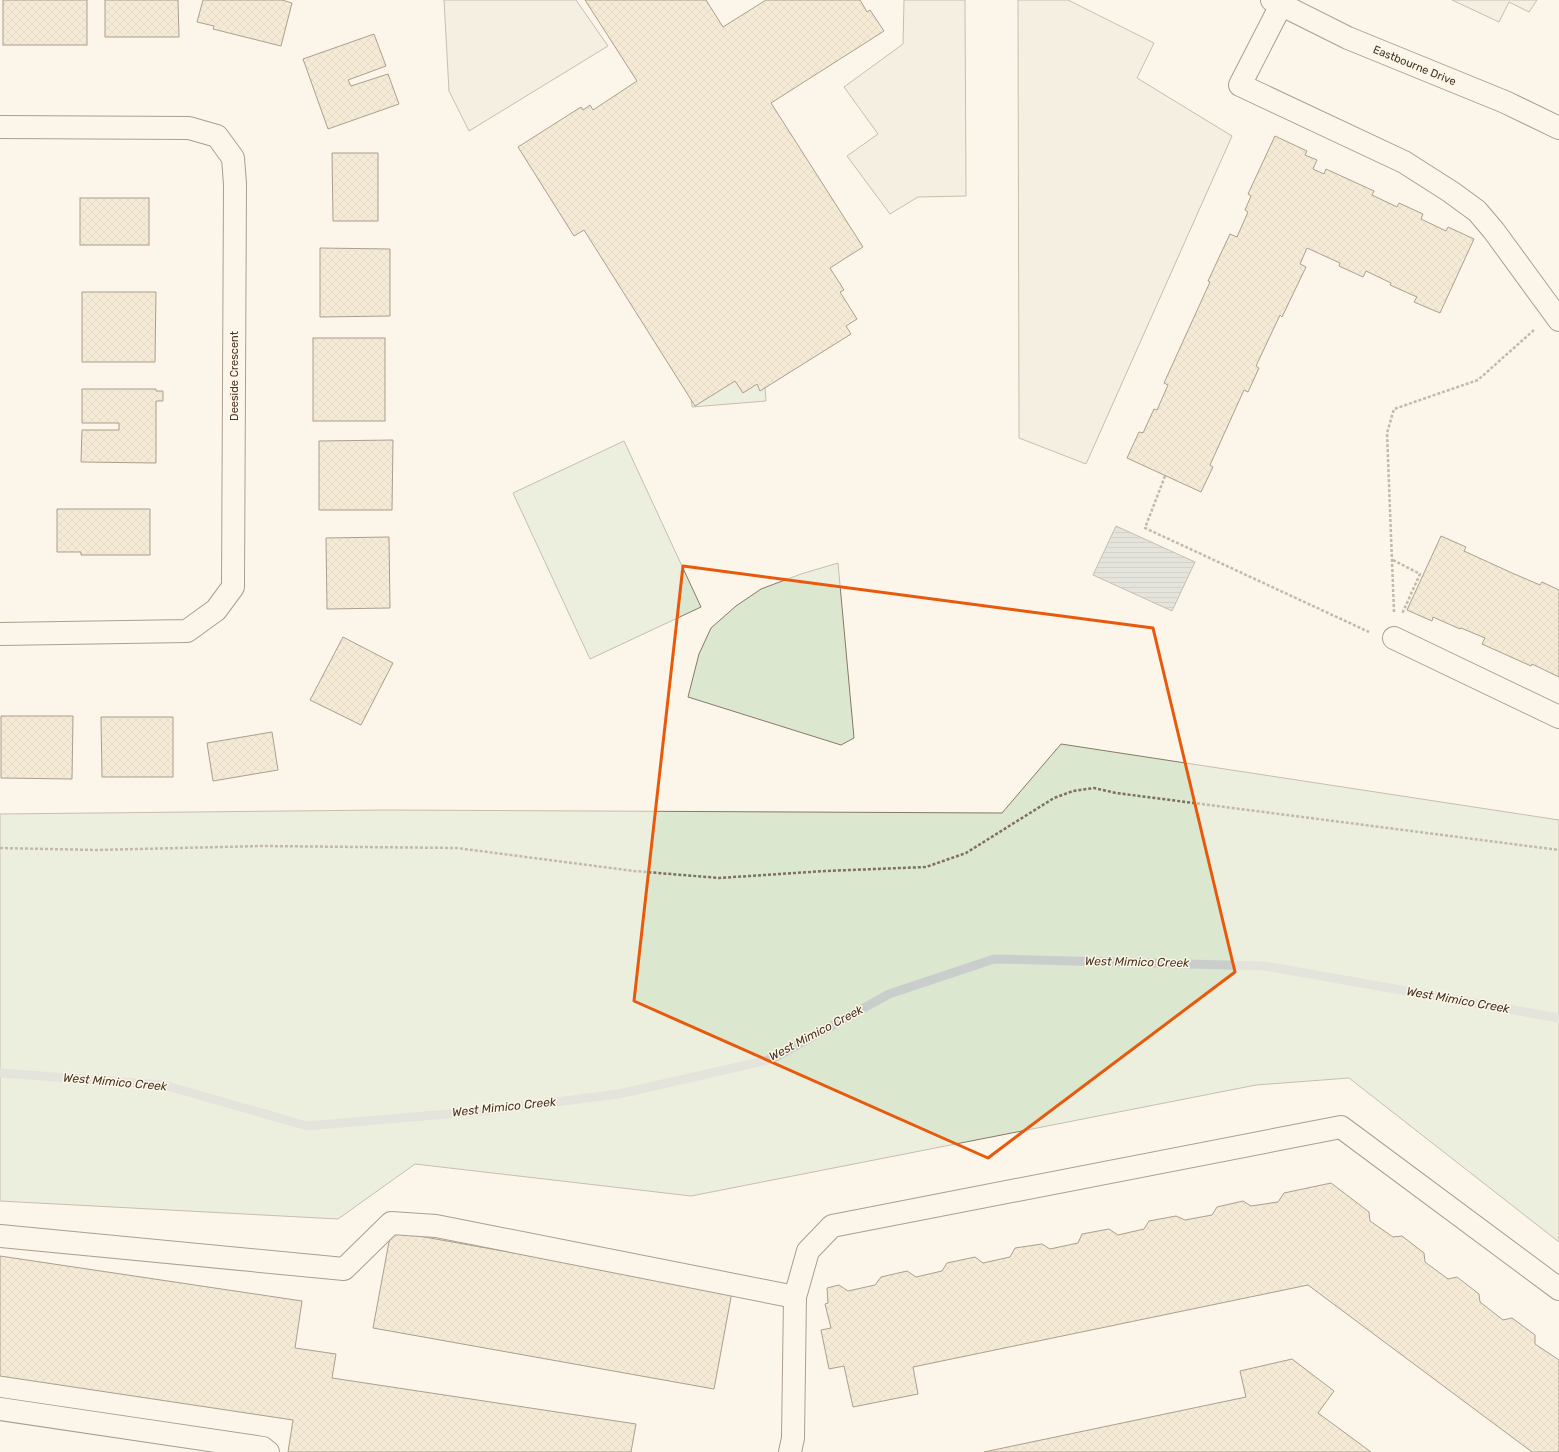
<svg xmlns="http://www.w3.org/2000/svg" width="1559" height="1452" font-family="Rubik,sans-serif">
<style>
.park{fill:#dce7d0;stroke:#887966}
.parking{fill:#ede7d9;stroke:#887966}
.water{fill:url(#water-rules);stroke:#887966}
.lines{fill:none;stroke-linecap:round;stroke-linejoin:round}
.stream{stroke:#c9cecd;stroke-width:9}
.building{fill:url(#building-cross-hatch);stroke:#4a3520}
.minor-casing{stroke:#4a3520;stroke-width:24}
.path{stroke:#7f6f5c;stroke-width:2.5;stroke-dasharray:3 2;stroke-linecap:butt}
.minor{stroke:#fbf6e9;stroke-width:22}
.marked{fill:none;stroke:#e8590c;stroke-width:3;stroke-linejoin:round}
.labels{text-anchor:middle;stroke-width:3;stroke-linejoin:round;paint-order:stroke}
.street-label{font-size:11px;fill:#4a3520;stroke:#fbf6e9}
.water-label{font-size:12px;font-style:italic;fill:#4a3520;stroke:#fbf6e9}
</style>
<defs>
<pattern id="water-rules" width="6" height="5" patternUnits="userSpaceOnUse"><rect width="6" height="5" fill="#c9cecd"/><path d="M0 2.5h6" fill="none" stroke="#a5a8a6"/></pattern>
<pattern id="building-cross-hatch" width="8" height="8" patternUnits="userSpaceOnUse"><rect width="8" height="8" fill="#ecdcbc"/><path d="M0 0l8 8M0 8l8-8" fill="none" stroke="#ccbda1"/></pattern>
</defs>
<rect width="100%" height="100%" fill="#fbf6e9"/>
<g class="park">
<polygon points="761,335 766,401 692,407 686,341"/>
<polygon points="624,441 701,607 590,659 513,493"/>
<polygon points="838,563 854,738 841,745 688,697 699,654 711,628 736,606 761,589 801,574"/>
<polygon points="1061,744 1559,820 1559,1242 1349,1078 1256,1085 691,1196 415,1164 338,1219 0,1201 0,814 385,810 1002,813"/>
</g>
<g class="parking">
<polygon points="444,0 576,0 608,46 469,131 449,91"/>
<polygon points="904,0 965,0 966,196 918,197 890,214 847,156 878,134 844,87 903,44"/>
<polygon points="1018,0 1068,0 1154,43 1137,78 1232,136 1086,464 1019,438"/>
<polygon points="1452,0 1537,0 1529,12 1509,2 1499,22"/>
</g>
<polygon class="water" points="1116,526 1195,562 1172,611 1093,575"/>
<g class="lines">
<polyline class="stream" points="0,1073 164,1085 307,1126 483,1111 619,1094 772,1059 889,994 994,959 1265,966 1559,1018"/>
</g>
<g class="building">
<rect x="3" y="0" width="84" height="45"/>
<polygon points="105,0 178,0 179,37 105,37"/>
<polygon points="203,0 282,0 292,3 281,46 213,29 214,26 197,22"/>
<polygon points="585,0 706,0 723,27 766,0 860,0 867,12 870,10 884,31 771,103 863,247 830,268 844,290 840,292 857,319 846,326 851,334 760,391 757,384 743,393 735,381 695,406 584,230 574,236 518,147 581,107 583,110 590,105 593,110 637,81"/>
<polygon points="374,34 386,66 348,80 351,86 388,74 399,104 328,129 303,59"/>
<polygon points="1275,136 1307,151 1305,155 1317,160 1313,169 1324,174 1326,169 1374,191 1372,195 1397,207 1399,203 1423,214 1421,219 1446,231 1448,227 1474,239 1440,313 1414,302 1417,297 1390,285 1391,283 1366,271 1363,277 1339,266 1340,263 1307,248 1300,264 1306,267 1282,317 1280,315 1256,366 1259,368 1248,392 1244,390 1210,465 1213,467 1201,492 1127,458 1139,432 1143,433 1154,409 1157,410 1168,385 1164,383 1210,282 1208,281 1230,234 1237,237 1248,212 1245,210 1251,196 1248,194"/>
<polygon points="332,153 378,153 378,221 333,221"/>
<rect x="80" y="198" width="69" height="47"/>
<polygon points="320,248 390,249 390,316 320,317"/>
<polygon points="82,292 156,292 155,362 82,362"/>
<rect x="313" y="338" width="72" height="83"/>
<polygon points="82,389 156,389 156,391 163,391 163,401 156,401 156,463 81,462 82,430 119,430 119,423 82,423"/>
<polygon points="393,440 392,510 319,510 319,441"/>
<polygon points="57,509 150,509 150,555 81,555 81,552 57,552"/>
<polygon points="1441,536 1466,547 1464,551 1512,573 1540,585 1542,582 1559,590 1559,677 1532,664 1531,666 1482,644 1485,638 1461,628 1460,629 1433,617 1432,621 1407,610"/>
<polygon points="389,537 390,608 327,609 326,538"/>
<polygon points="343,637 393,663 361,725 310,700"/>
<polygon points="1,716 73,716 72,779 1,778"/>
<polygon points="101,717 173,717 173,777 102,777"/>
<polygon points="272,732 278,770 213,781 207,743"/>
<polygon points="1331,1183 1369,1212 1370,1221 1393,1237 1402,1236 1424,1253 1425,1262 1448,1279 1457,1277 1479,1294 1480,1302 1503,1320 1512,1318 1535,1335 1535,1344 1559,1360 1559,1452 1532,1452 1308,1285 913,1367 918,1394 853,1407 844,1366 829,1369 821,1330 831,1328 825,1304 828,1303 827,1288 839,1285 848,1291 875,1285 881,1277 907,1271 916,1277 942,1271 947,1263 975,1257 983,1263 1010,1257 1015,1248 1042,1244 1050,1249 1078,1243 1082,1234 1109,1229 1118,1235 1144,1229 1149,1221 1176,1216 1185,1220 1212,1215 1217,1207 1243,1201 1251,1206 1278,1202 1284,1193"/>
<polygon points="391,1231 732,1292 714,1389 373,1328"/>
<polygon points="0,1256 302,1301 295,1348 336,1354 332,1378 636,1424 631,1452 288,1452 293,1420 0,1376"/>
<polygon points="1292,1359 1334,1391 1318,1413 1371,1452 984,1452 1246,1397 1240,1371"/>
</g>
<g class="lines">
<g class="minor-casing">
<g id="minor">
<path id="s1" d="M1272,0L1348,38L1505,102L1559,128"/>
<polyline points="1281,5 1240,85 1404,162 1451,192 1477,211 1494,231 1559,320"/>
<polyline points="0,127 189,128 217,136 233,158 235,184 233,587 216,610 187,631 0,634"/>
<polyline points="1394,638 1559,717"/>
<polyline points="0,1236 344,1269 391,1223 436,1226 795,1297"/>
<polyline points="0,1409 263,1448 268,1452"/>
<polyline points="790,1452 793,1438 795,1297 808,1251 832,1226 1341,1127 1559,1289"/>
</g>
</g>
<g class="path">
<polyline points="1165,476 1145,528 1369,632"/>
<polyline points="1393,560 1420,574 1402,614"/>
<polyline points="1394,612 1387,433 1394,409 1478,380 1534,330"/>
<polyline points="0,848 96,850 262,846 457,848 634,871 719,878 825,871 926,867 966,853 1054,798 1073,791 1094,788 1116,793 1559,850"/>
</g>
<use href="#minor" class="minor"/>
</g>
<path d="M0 0H1559V1452H0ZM683,566L1153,628L1235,972L988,1158L634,1001Z" fill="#fbf6e9" fill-opacity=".55" fill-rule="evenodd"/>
<path class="marked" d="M683,566L1153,628L1235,972L988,1158L634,1001Z"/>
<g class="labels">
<g class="street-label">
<text dy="4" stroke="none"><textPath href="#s1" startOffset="157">Eastbourne Drive</textPath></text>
<text transform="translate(234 376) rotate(-90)" y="4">Deeside Crescent</text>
</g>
<g class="water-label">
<text transform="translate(1137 962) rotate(1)" y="4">West Mimico Creek</text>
<text transform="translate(1458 1000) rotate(10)" y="4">West Mimico Creek</text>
<text transform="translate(816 1033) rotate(-28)" y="4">West Mimico Creek</text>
<text transform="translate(115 1082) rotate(5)" y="4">West Mimico Creek</text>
<text transform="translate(504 1107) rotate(-6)" y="4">West Mimico Creek</text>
</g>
</g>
</svg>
